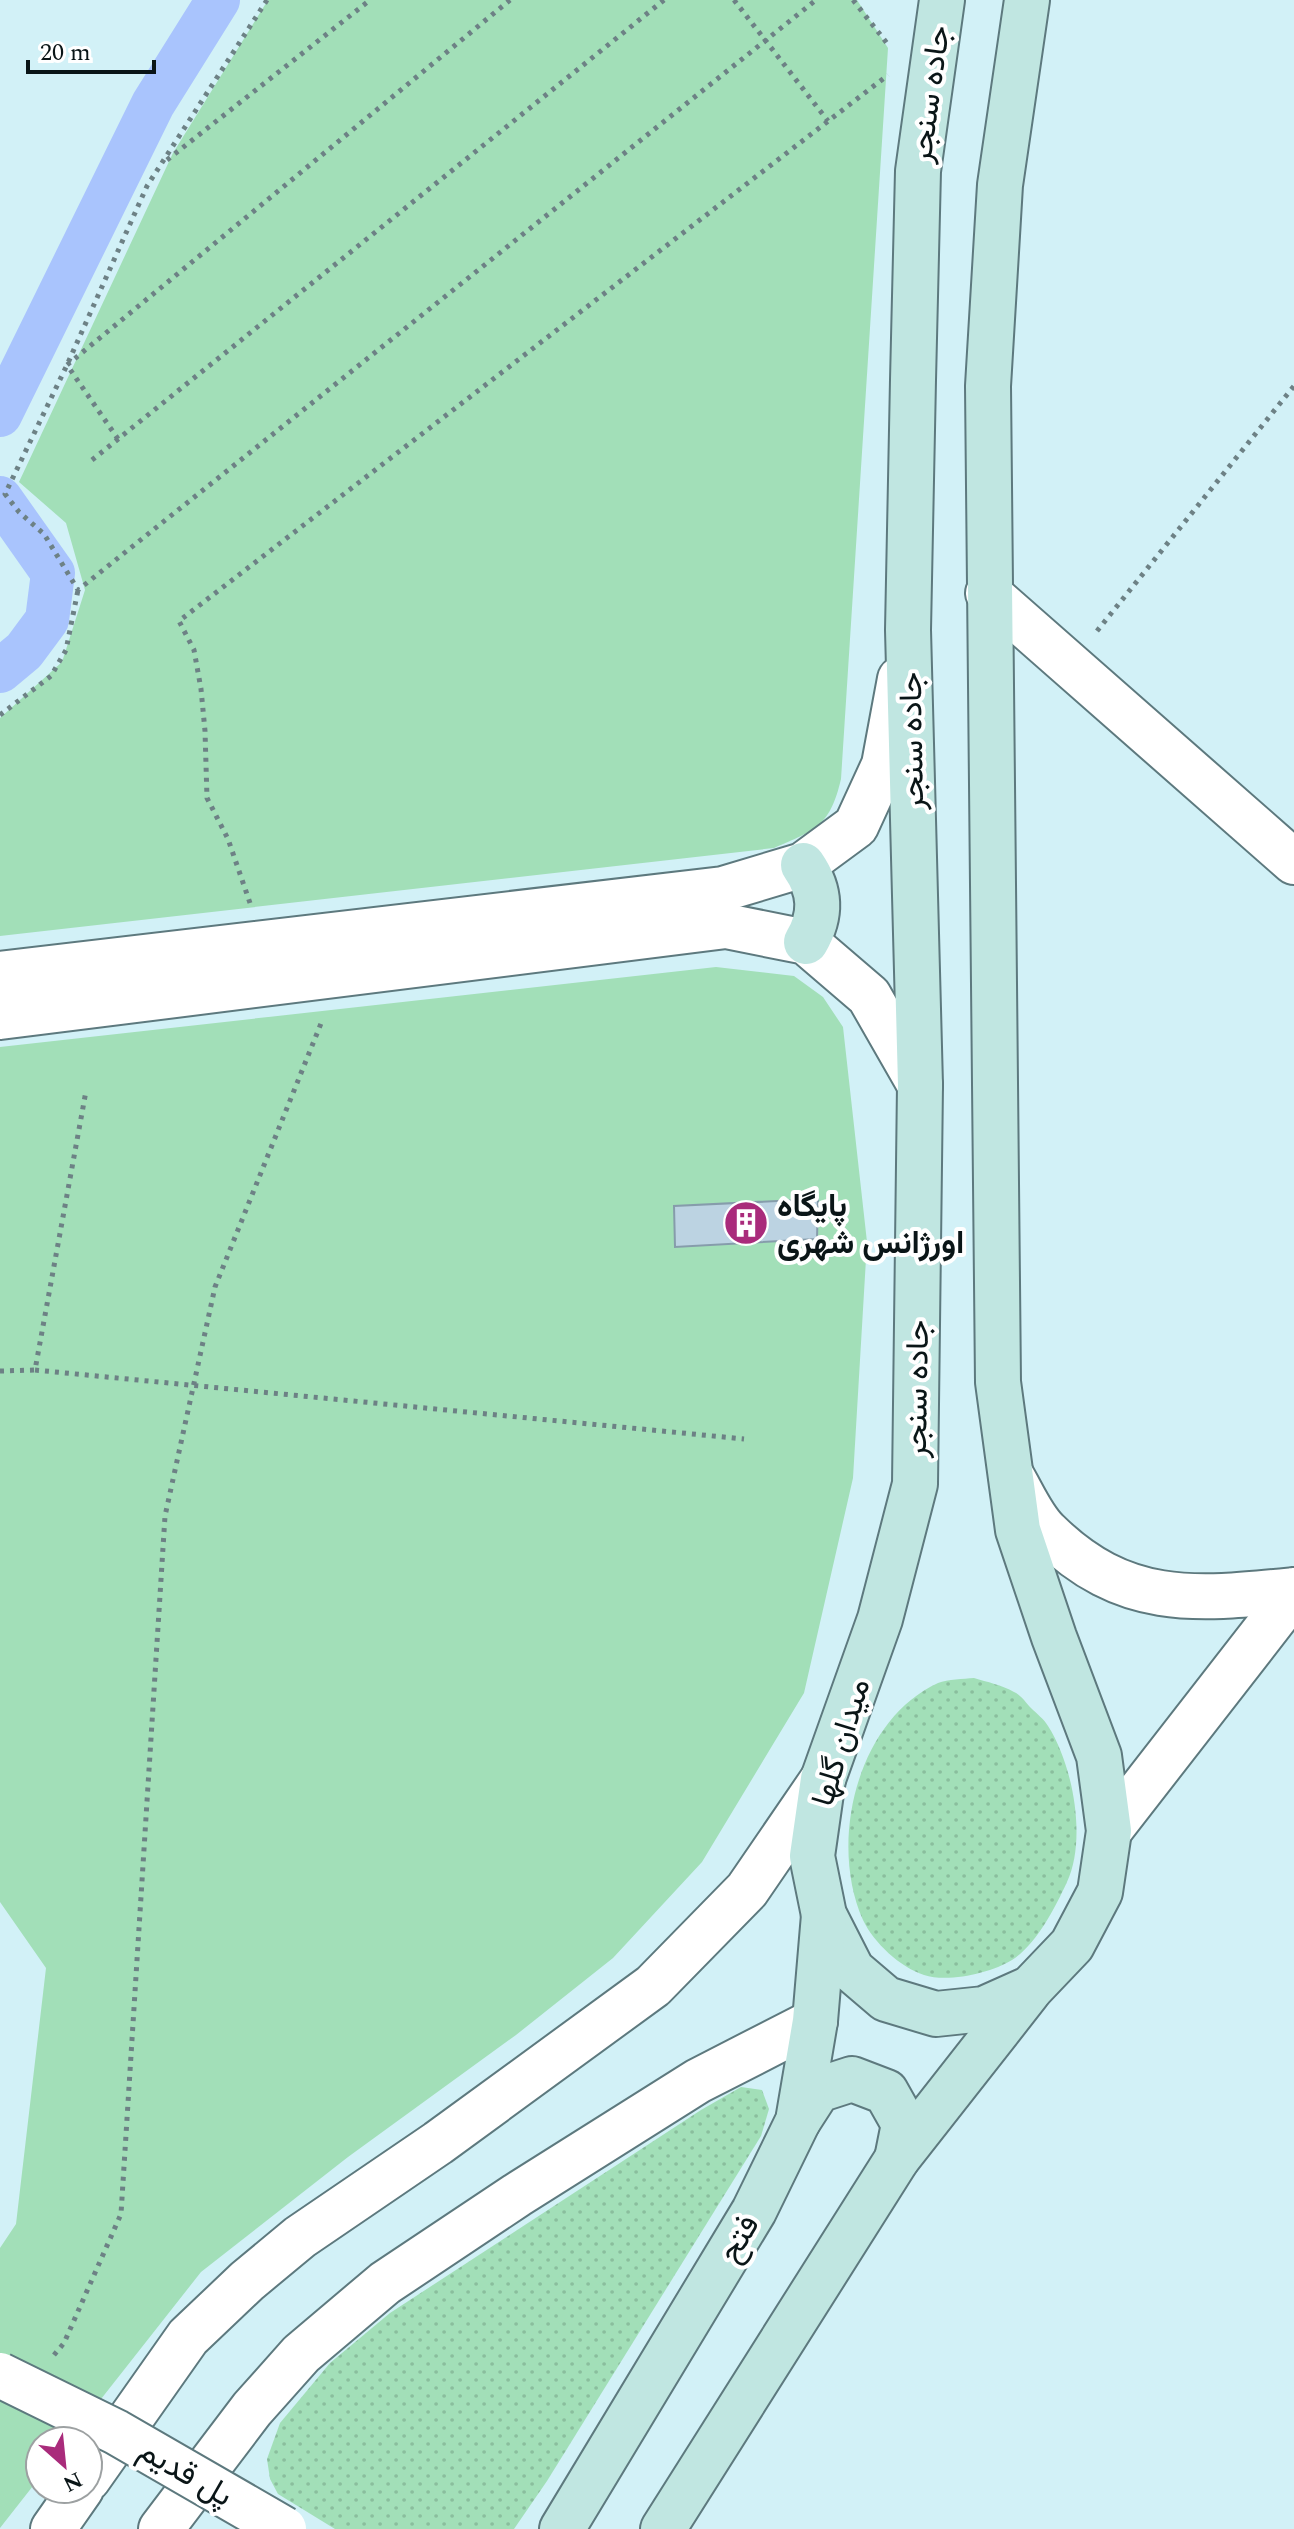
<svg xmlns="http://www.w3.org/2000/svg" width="1294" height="2529" font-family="Spectral,Vazirmatn,serif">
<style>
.grass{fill:url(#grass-dots)}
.park{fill:#a2dfb8}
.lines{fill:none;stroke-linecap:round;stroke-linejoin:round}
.canal{stroke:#a9c4fd;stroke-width:44}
.building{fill:#bcd3e2;stroke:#869cab;stroke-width:2}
.street-casing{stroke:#5d797e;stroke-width:48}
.secondary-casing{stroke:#5d797e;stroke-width:48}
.path{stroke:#6d8185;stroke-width:5;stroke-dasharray:4 6;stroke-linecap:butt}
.street{stroke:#fff;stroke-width:44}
.secondary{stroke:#c0e6e1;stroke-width:44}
.street-bridge-casing{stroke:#5d797e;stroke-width:48;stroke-linecap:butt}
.street-bridge{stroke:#fff;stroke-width:44}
.labels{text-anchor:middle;stroke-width:8;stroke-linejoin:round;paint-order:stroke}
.street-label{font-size:32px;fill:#0a1517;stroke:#fff}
.poi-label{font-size:32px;font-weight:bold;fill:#0a1517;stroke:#fff;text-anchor:start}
</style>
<defs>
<pattern id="grass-dots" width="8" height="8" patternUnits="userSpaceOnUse" patternTransform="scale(2)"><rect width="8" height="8" fill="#a2dfb8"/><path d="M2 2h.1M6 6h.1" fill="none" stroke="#8abe9d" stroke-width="1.8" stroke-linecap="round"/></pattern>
</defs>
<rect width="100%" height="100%" fill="#d2f1f7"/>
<g class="grass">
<path d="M974,1678C987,1682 1002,1685 1014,1692C1021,1695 1026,1703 1031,1708C1037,1714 1044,1719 1048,1726C1073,1765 1087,1839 1067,1882C1055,1908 1036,1945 1012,1960C991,1973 948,1983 924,1975C900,1967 874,1943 863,1920C828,1842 857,1720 938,1683C948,1679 963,1679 974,1678Z"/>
<polygon points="741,2087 762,2090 769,2109 761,2136 547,2481 514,2529 335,2529 278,2494 270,2479 267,2459 280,2423 330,2363 390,2313 701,2110"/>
</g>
<g class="park">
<path d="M268,0H857L888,48L841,779C830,826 816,830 774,848L0,936V718L62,662L85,590L66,523L19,482L173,153Z"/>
<polygon points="716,967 794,976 823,997 843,1027 867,1242 853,1478 804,1693 702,1862 613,1958 516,2035 348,2157 201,2272 68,2441 40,2441 40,2477 0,2528 0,2248 16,2224 46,1968 0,1902 0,1047"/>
</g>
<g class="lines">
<g class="canal">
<polyline points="0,415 153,104 218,0"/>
<polyline points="0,498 53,573 47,620 24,651 0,671"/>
</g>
</g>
<polygon class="building" points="818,1199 817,1239 675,1247 674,1206"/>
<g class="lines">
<g class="street-casing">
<g id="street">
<polyline points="988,593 1294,862"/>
<polyline points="0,974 723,889 803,865 856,826 884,765 900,679"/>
<polyline points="0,1017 726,926 806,942 869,996 920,1085"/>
<path d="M1011,1475C1022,1493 1032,1518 1047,1532C1124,1608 1195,1600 1294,1590"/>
<polyline points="1109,1831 1294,1593"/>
<polyline points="88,2479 188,2337 247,2281 300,2237 438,2143 653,1986 747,1890 823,1779"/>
<polyline points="53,2529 81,2489"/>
<polyline points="161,2529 252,2409 301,2354 385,2283 517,2195 698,2081 815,2021"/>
</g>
</g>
<g class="secondary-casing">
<g id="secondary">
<polyline points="942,0 918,171 913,380 908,630 920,1085 915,1484 880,1619 823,1779 812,1856 824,1915 852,1970 886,1999 936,2014 984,2009 1031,1988 1072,1945 1100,1892 1109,1831 1099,1756 1054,1637 1018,1530 998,1382 988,386 1000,185 1027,0"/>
<path d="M803,865C821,891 822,915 806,942"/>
<polyline points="798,2121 818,2090 852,2079 886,2092 904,2124 897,2159"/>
<polyline points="562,2529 754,2211 798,2121 815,2021 824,1915"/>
<polyline points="663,2529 897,2159 1028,1992"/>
</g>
</g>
<g class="path">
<polyline points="267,0 147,186 67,365 5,494 19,512 44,534 78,590 816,0"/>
<polyline points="734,0 828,121"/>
<polyline points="853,0 890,47"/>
<polyline points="167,160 370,0"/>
<polyline points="118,439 67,365 510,0"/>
<polyline points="92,460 664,0"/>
<polyline points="1097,631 1294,386"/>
<polyline points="0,715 51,676 66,650 78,590"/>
<polyline points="250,903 228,839 207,798 205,731 201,689 194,650 179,621 888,75"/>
<polyline points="35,1370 744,1439"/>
<polyline points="0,1371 35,1370 86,1091"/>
<polyline points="54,2355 64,2343 121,2214 165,1516 215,1287 322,1021"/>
</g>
<use href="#street" class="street"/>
<use href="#secondary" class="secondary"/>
<g class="street-bridge-casing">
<polyline id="street-bridge" points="0,2375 116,2432 284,2529"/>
</g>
<use href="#street-bridge" class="street-bridge"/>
</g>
<defs>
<g id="building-disc" transform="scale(2.3)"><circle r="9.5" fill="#a92b7b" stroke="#fff"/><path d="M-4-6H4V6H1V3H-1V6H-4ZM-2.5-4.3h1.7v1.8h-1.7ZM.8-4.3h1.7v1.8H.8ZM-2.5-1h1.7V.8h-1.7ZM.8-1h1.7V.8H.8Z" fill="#fff"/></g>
</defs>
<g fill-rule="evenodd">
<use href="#building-disc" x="746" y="1223"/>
</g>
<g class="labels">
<g class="street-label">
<text transform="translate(929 94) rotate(-82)" y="11">جاده سنجر</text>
<text transform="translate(911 741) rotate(-91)" y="11">جاده سنجر</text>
<text transform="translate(916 1389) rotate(-89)" y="11">جاده سنجر</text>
<text transform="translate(840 1742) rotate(-73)" y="11">میدان گلها</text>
<text transform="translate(738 2238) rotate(-59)" y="11">فتح</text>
<text transform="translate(186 2472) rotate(30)" y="11">پل قدیم</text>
</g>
<g class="poi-label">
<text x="777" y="1216">پایگاه<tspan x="777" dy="37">اورژانس شهری</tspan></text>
</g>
</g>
<g transform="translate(64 2465) rotate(153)"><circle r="38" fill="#ffffff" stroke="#9da1a2" stroke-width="2"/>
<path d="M0-6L14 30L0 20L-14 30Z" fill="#a92b7b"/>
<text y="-12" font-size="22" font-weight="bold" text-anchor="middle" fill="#0a1517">N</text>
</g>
<path d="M28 60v12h126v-12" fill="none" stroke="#0a1517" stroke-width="4"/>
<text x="40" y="60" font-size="24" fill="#0a1517" stroke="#ffffff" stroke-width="6" paint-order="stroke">20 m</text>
</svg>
